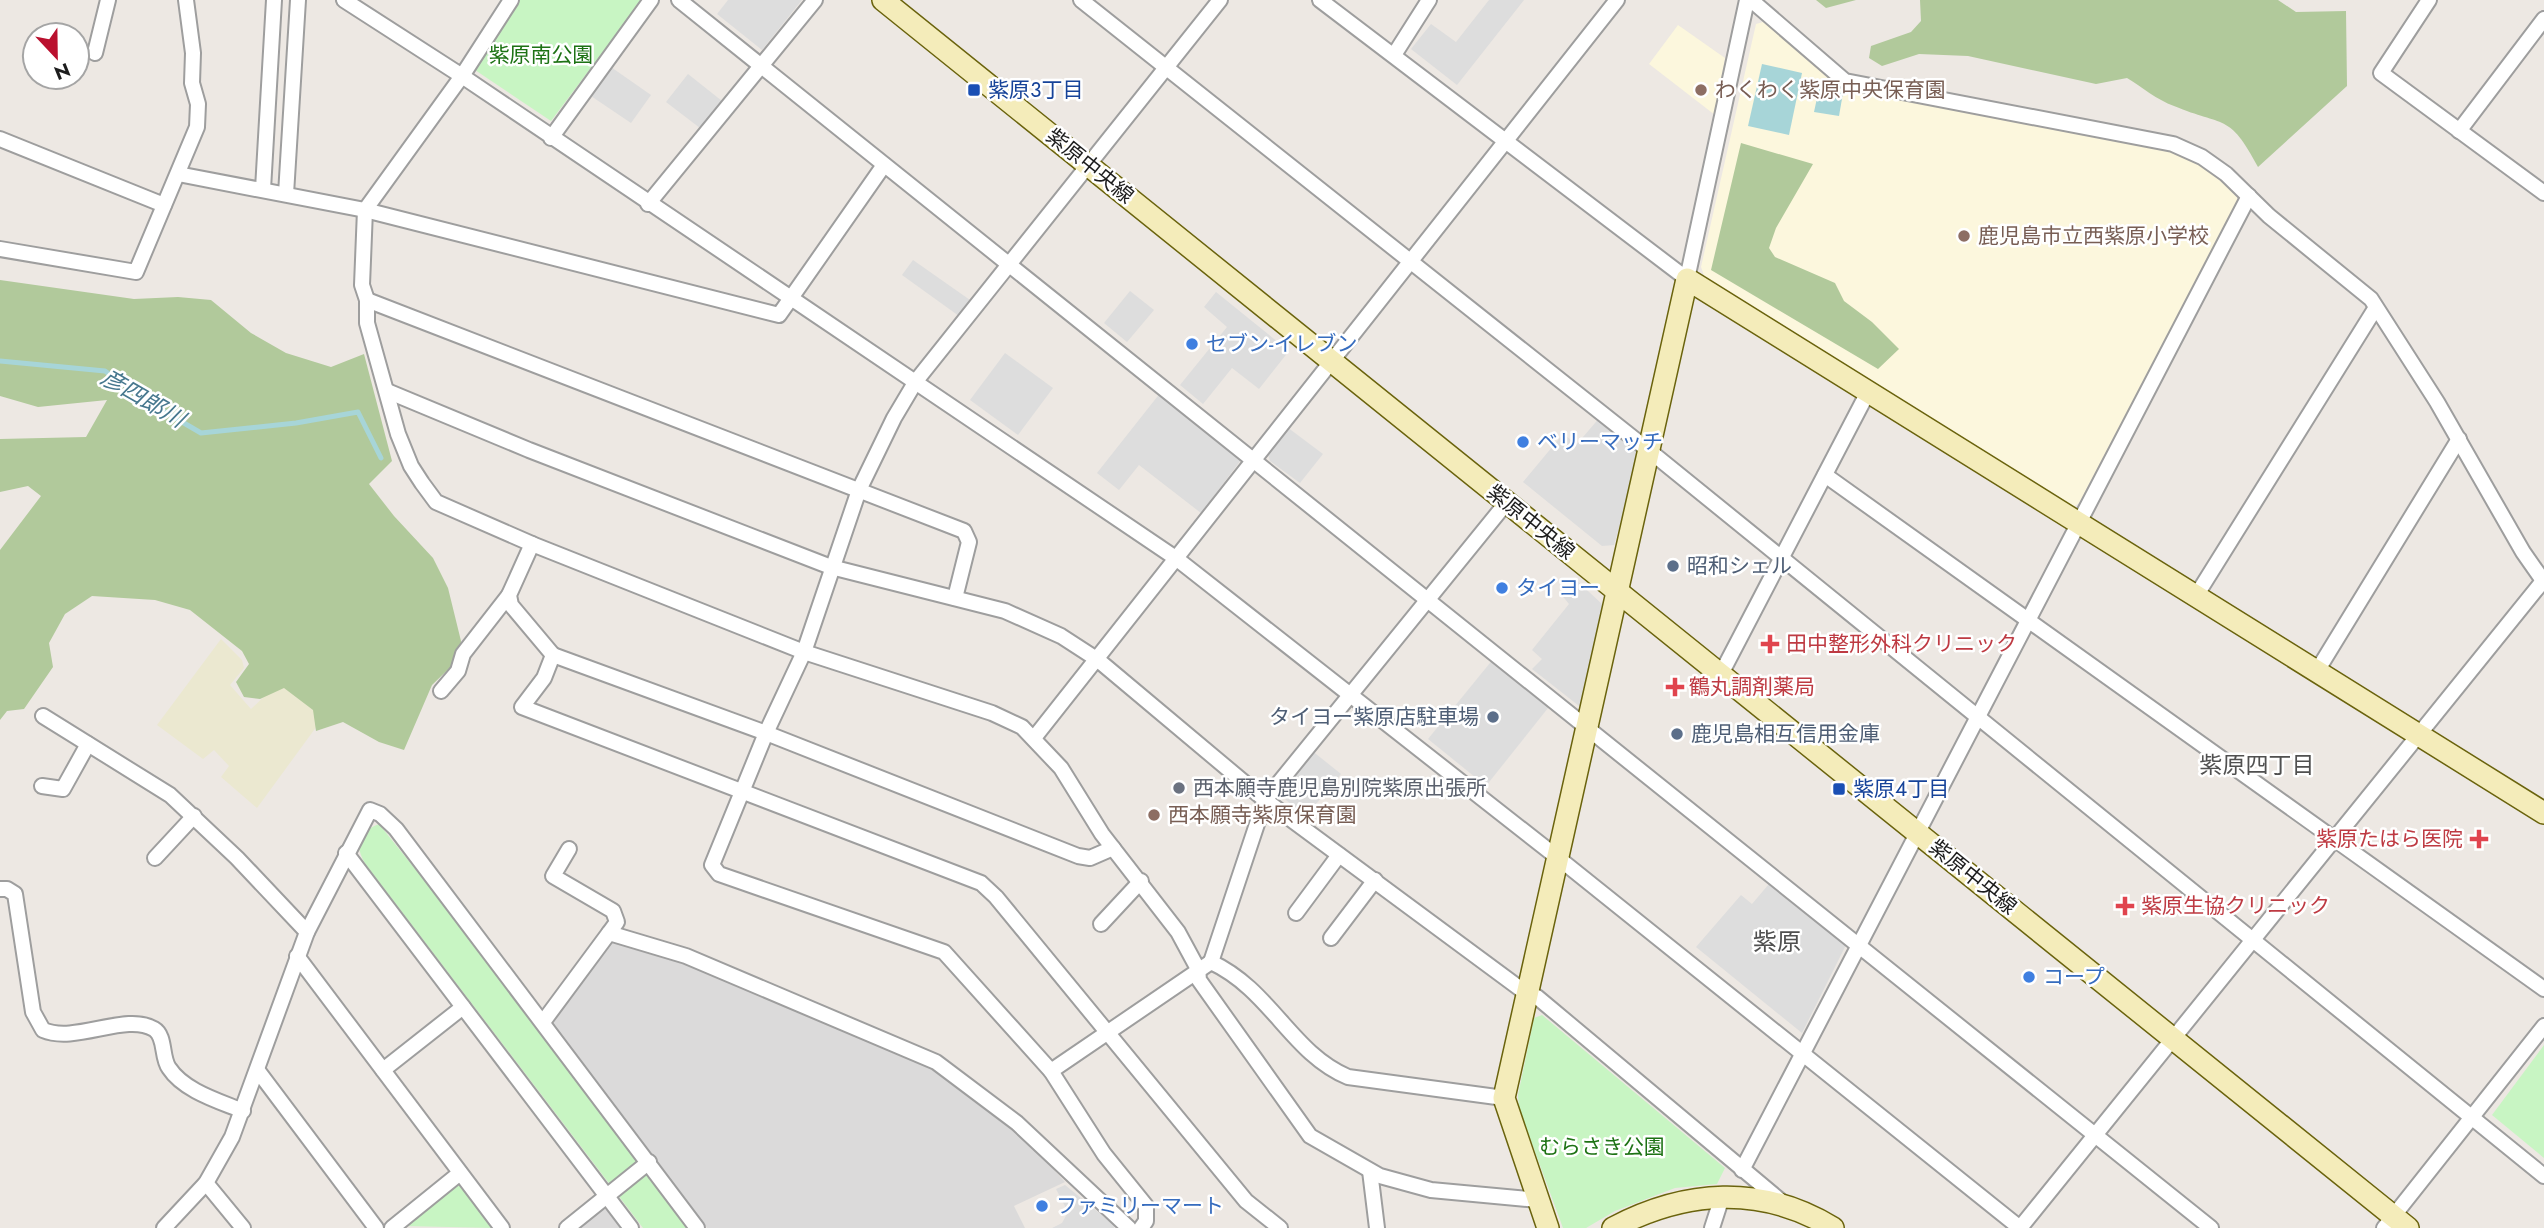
<svg xmlns="http://www.w3.org/2000/svg" width="2544" height="1228" font-family="Jost,'Noto Sans JP',sans-serif">
<style>
.residential{fill:#dbdada}
.education{fill:#fcf7dd}
.farmland{fill:#ebe8d0}
.forest{fill:#b1c99b}
.park{fill:#c8f5c3}
.parking{fill:#ddd}
.water{fill:#a7d5d8}
.lines{fill:none;stroke-linecap:round;stroke-linejoin:round}
.stream{stroke:#a7d5d8;stroke-width:5}
.street-casing{stroke:#9e9e9e;stroke-width:18}
.secondary-casing{stroke:#6a630d;stroke-width:24}
.street{stroke:#fff;stroke-width:14}
.secondary{stroke:#f4ecba;stroke-width:21}
.transit-dot{fill:#1a4fb4;stroke:#fff;stroke-width:2.5}
.education-dot{fill:#8d6e63;stroke:#fff;stroke-width:2.5}
.shop-dot{fill:#3f7fe0;stroke:#fff;stroke-width:2.5}
.service-dot{fill:#5c6f8a;stroke:#fff;stroke-width:2.5}
.health-dot{fill:#e0444e;stroke:#fff;stroke-width:2.5}
.worship-dot{fill:#6b7280;stroke:#fff;stroke-width:2.5}
.labels{text-anchor:middle;stroke-width:5;stroke-linejoin:round;paint-order:stroke}
.park-label{font-size:21px;fill:#1d7214;stroke:#fff}
.transit-label{font-size:21px;fill:#164399;stroke:#fff;text-anchor:start}
.education-label{font-size:21px;fill:#785e54;stroke:#fff;text-anchor:start}
.street-label{font-size:21px;fill:#1d1d1d;stroke:#fff}
.shop-label{font-size:21px;fill:#366cbe;stroke:#fff;text-anchor:start}
.service-label{font-size:21px;fill:#4e5e75;stroke:#fff;text-anchor:start}
.health-label{font-size:21px;fill:#be3a42;stroke:#fff;text-anchor:start}
.worship-label{font-size:21px;fill:#5b616d;stroke:#fff;text-anchor:start}
.water-label{font-size:23px;font-style:italic;fill:#47788e;stroke:#fff}
.neighbourhood-label{font-size:23px;fill:#505050;stroke:#fff}
.quarter-label{font-size:24px;fill:#505050;stroke:#fff}
</style>
<rect width="100%" height="100%" fill="#ede8e3"/>
<g class="residential">
<polygon points="614,940 684,960 933,1068 1029,1143 1065,1182 1014,1206 1025,1228 707,1228 554,1025 554,1018 606,943"/>
<polygon points="602,1209 609,1210 623,1228 576,1228"/>
</g>
<g class="education">
<polygon points="1763,22 1841,87 2174,152 2211,170 2237,194 2237,205 2079,503 2072,508 1705,278 1701,267 1756,24"/>
<polygon points="1678,25 1725,58 1715,115 1649,64"/>
</g>
<polygon class="farmland" points="221,639 242,660 244,668 230,685 251,709 290,672 325,715 257,808 221,777 229,766 214,750 203,759 157,725"/>
<g class="forest">
<polygon points="1816,0 1856,0 1826,8"/>
<path d="M1920,0H2278L2296,12L2346,11L2347,86L2258,167C2229,112 2224,127 2174,106C2157,100 2142,87 2127,78L2096,84L1968,56L1919,54L1882,66L1869,58L1871,46L1911,32L1921,21Z"/>
<polygon points="1741,143 1813,164 1776,228 1769,248 1775,257 1835,283 1844,301 1872,322 1899,349 1878,369 1711,270"/>
<polygon points="0,280 134,299 178,297 211,300 251,333 286,353 331,367 364,354 392,461 369,484 394,516 433,558 448,588 461,641 460,658 432,685 404,750 379,742 343,722 316,731 313,710 284,688 260,699 244,697 236,682 249,664 242,651 190,610 155,600 92,596 65,614 49,643 53,667 24,709 7,711 0,720 0,550 41,496 28,486 0,492 0,439 86,437 107,400 38,407 0,396"/>
</g>
<g class="park">
<polygon points="519,0 642,0 551,121 475,70"/>
<path d="M379,824L530,1012L693,1228H643L366,865C354,846 357,832 379,824Z"/>
<polygon points="1542,1015 1725,1168 1717,1184 1675,1188 1615,1211 1586,1228 1563,1228 1519,1108 1518,1095 1534,1018"/>
<polygon points="2544,1045 2544,1158 2492,1115"/>
<polygon points="452,1186 461,1186 495,1228 404,1226"/>
</g>
<g class="parking">
<polygon points="728,0 802,0 762,50 717,14"/>
<polygon points="1489,0 1524,0 1457,85 1411,49 1431,24 1456,42"/>
<polygon points="608,65 651,95 631,123 588,94"/>
<polygon points="688,74 722,101 700,128 666,102"/>
<polygon points="913,260 970,300 959,316 902,275"/>
<polygon points="1130,291 1154,310 1127,342 1104,323"/>
<polygon points="1216,292 1289,351 1259,389 1232,368 1203,404 1180,385 1227,327 1204,307"/>
<polygon points="1005,353 1053,388 1018,435 970,400"/>
<polygon points="1161,392 1244,456 1201,513 1139,465 1119,490 1097,473"/>
<polygon points="1601,416 1642,449 1614,545 1602,546 1523,482 1563,434 1577,444"/>
<polygon points="1287,427 1323,454 1300,483 1270,461 1267,451"/>
<polygon points="1574,578 1603,605 1583,709 1532,669 1542,659 1532,650 1569,604 1561,594"/>
<polygon points="1494,658 1552,703 1486,786 1428,739"/>
<polygon points="1311,750 1341,774 1306,816 1276,792"/>
<polygon points="1774,878 1847,943 1802,1033 1696,947 1741,895 1752,904"/>
<polygon points="1065,1185 1115,1226 1114,1228 1052,1228 1062,1223 1068,1212 1056,1189"/>
</g>
<g class="water">
<polygon points="1762,64 1802,73 1789,135 1748,126"/>
<polygon points="1819,89 1843,93 1839,116 1814,112"/>
</g>
<g class="lines">
<polyline class="stream" points="0,361 105,371 153,405 201,433 296,423 358,412 381,458"/>
<g class="street-casing">
<g id="street">
<polyline points="344,0 462,76 791,298 884,165"/>
<polyline points="511,0 462,76 365,210 362,285 367,300 367,323 398,434 411,466 422,483 436,502 532,544 804,652 992,713 1022,727 1061,768 1102,834 1178,932 1198,969 1199,980 1310,1136 1380,1176 1431,1190 1538,1200"/>
<polyline points="679,0 2211,1228"/>
<polyline points="1081,0 1657,457 2544,1176"/>
<polyline points="1320,0 1687,279 1747,0"/>
<polyline points="1751,0 1845,81 2173,144 2202,157 2226,174 2269,216 2371,299 2437,402 2523,552 2544,582"/>
<polyline points="2429,0 2381,73 2544,193"/>
<polyline points="95,53 108,0"/>
<polyline points="1394,55 1429,0"/>
<polyline points="2459,131 2544,19"/>
<polyline points="551,138 651,0"/>
<polyline points="0,139 164,205"/>
<polyline points="178,174 365,210 779,315 791,298 1177,559 1567,865 2020,1228"/>
<polyline points="263,189 274,0"/>
<polyline points="286,194 298,0"/>
<polyline points="648,204 815,0"/>
<polyline points="0,249 136,272 197,127 198,104 192,83 193,53 186,0"/>
<polyline points="367,300 964,531 969,542 955,598"/>
<polyline points="387,391 529,450 831,567 1005,611 1061,636 1098,660 1265,800 1526,993 1537,997 1782,1202"/>
<polyline points="1825,475 2544,989"/>
<polyline points="532,544 509,595 511,605 553,655 544,678 522,707 981,883 996,897 1246,1201 1280,1228"/>
<polyline points="2196,596 2375,309"/>
<polyline points="553,655 766,733 1078,856 1090,858 1113,848"/>
<polyline points="2317,671 2459,439"/>
<polyline points="1721,674 1868,392"/>
<polyline points="441,691 458,671 463,654 509,595"/>
<polyline points="43,716 170,795 237,858 307,932"/>
<polyline points="1034,738 1617,0"/>
<polyline points="42,786 63,789 88,744"/>
<polyline points="569,849 553,876 613,911 617,922 609,933"/>
<polyline points="346,853 631,1228"/>
<polyline points="155,858 194,816"/>
<path d="M0,889H7L15,894L33,1012L43,1030C76,1044 126,1012 154,1029C166,1036 161,1057 169,1068C184,1091 219,1101 243,1111"/>
<polyline points="1296,913 1339,855"/>
<polyline points="1101,924 1141,881"/>
<polyline points="1331,938 1375,880"/>
<polyline points="297,956 502,1228"/>
<polyline points="1211,962 1265,800 1507,502"/>
<polyline points="543,1022 609,933 686,956 936,1062 1017,1123 1129,1228"/>
<polyline points="383,1070 463,1007"/>
<polyline points="258,1071 376,1228"/>
<polyline points="1051,1071 944,952 719,874 712,865 766,733 804,652 859,490 894,418 916,381 1220,0"/>
<polyline points="1742,1170 2249,196"/>
<polyline points="1370,1171 1377,1228"/>
<polyline points="206,1183 243,1228"/>
<polyline points="164,1228 206,1183 232,1137 307,932 370,810 380,814 396,829 697,1228"/>
<polyline points="392,1228 460,1173"/>
<polyline points="567,1228 649,1162"/>
<path d="M1141,1228L1146,1221V1206L1104,1154L1051,1071L1211,962C1271,990 1291,1053 1348,1077L1504,1098"/>
<polyline points="1712,1228 1722,1197"/>
<polyline points="2020,1228 2543,581"/>
<polyline points="2384,1228 2544,1026"/>
</g>
</g>
<g class="secondary-casing">
<g id="secondary">
<polyline points="883,0 2408,1228"/>
<polyline points="1548,1228 1504,1098 1687,279 2544,813"/>
<path d="M1613,1228C1685,1190 1761,1184 1833,1228"/>
</g>
</g>
<use href="#street" class="street"/>
<use href="#secondary" class="secondary"/>
</g>
<g class="transit-dot">
<rect x="967" y="83" width="14" height="14" rx="3.5"/>
<rect x="1832" y="782" width="14" height="14" rx="3.5"/>
</g>
<g class="education-dot">
<circle cx="1701" cy="90" r="7"/>
<circle cx="1964" cy="236" r="7"/>
<circle cx="1154" cy="815" r="7"/>
</g>
<g class="shop-dot">
<circle cx="1192" cy="344" r="7"/>
<circle cx="1523" cy="442" r="7"/>
<circle cx="1502" cy="588" r="7"/>
<circle cx="2029" cy="977" r="7"/>
<circle cx="1042" cy="1206" r="7"/>
</g>
<g class="service-dot">
<circle cx="1673" cy="566" r="7"/>
<circle cx="1493" cy="717" r="7"/>
<circle cx="1677" cy="734" r="7"/>
</g>
<g class="health-dot">
<path d="M1766.5 633.5h7v7h7v7h-7v7h-7v-7h-7v-7h7z"/>
<path d="M1671.5 676.5h7v7h7v7h-7v7h-7v-7h-7v-7h7z"/>
<path d="M2475.5 828.5h7v7h7v7h-7v7h-7v-7h-7v-7h7z"/>
<path d="M2121.5 895.5h7v7h7v7h-7v7h-7v-7h-7v-7h7z"/>
</g>
<circle class="worship-dot" cx="1179" cy="788" r="7"/>
<g class="labels">
<g class="park-label">
<text x="541" y="62">紫原南公園</text>
<text x="1602" y="1154">むらさき公園</text>
</g>
<g class="transit-label">
<text x="988" y="97">紫原3丁目</text>
<text x="1853" y="796">紫原4丁目</text>
</g>
<g class="education-label">
<text x="1715" y="97">わくわく紫原中央保育園</text>
<text x="1978" y="243">鹿児島市立西紫原小学校</text>
<text x="1168" y="822">西本願寺紫原保育園</text>
</g>
<g class="street-label">
<text transform="translate(1090 166) rotate(39)" y="7">紫原中央線</text>
<text transform="translate(1531 522) rotate(39)" y="7">紫原中央線</text>
<text transform="translate(1973 877) rotate(39)" y="7">紫原中央線</text>
</g>
<g class="shop-label">
<text x="1206" y="351">セブン-イレブン</text>
<text x="1537" y="449">ベリーマッチ</text>
<text x="1516" y="595">タイヨー</text>
<text x="2043" y="984">コープ</text>
<text x="1056" y="1213">ファミリーマート</text>
</g>
<g class="service-label">
<text x="1687" y="573">昭和シェル</text>
<text x="1479" y="724" text-anchor="end">タイヨー紫原店駐車場</text>
<text x="1691" y="741">鹿児島相互信用金庫</text>
</g>
<g class="health-label">
<text x="1786" y="651">田中整形外科クリニック</text>
<text x="1689" y="694">鶴丸調剤薬局</text>
<text x="2463" y="846" text-anchor="end">紫原たはら医院</text>
<text x="2141" y="913">紫原生協クリニック</text>
</g>
<g class="worship-label">
<text x="1193" y="795">西本願寺鹿児島別院紫原出張所</text>
</g>
<g class="water-label">
<text transform="translate(143 398) rotate(30)" y="8">彦四郎川</text>
</g>
<g class="neighbourhood-label">
<text x="2257" y="773">紫原四丁目</text>
</g>
<g class="quarter-label">
<text x="1777" y="950">紫原</text>
</g>
</g>
<g transform="translate(56 56) rotate(158)"><circle r="33" fill="#ffffff" stroke="#a5a5a5" stroke-width="2"/>
<path d="M0-5L12 26L0 18L-12 26Z" fill="#ba102e"/>
<text y="-10" font-size="19" font-weight="bold" text-anchor="middle" fill="#1d1d1d">N</text>
</g>
</svg>
